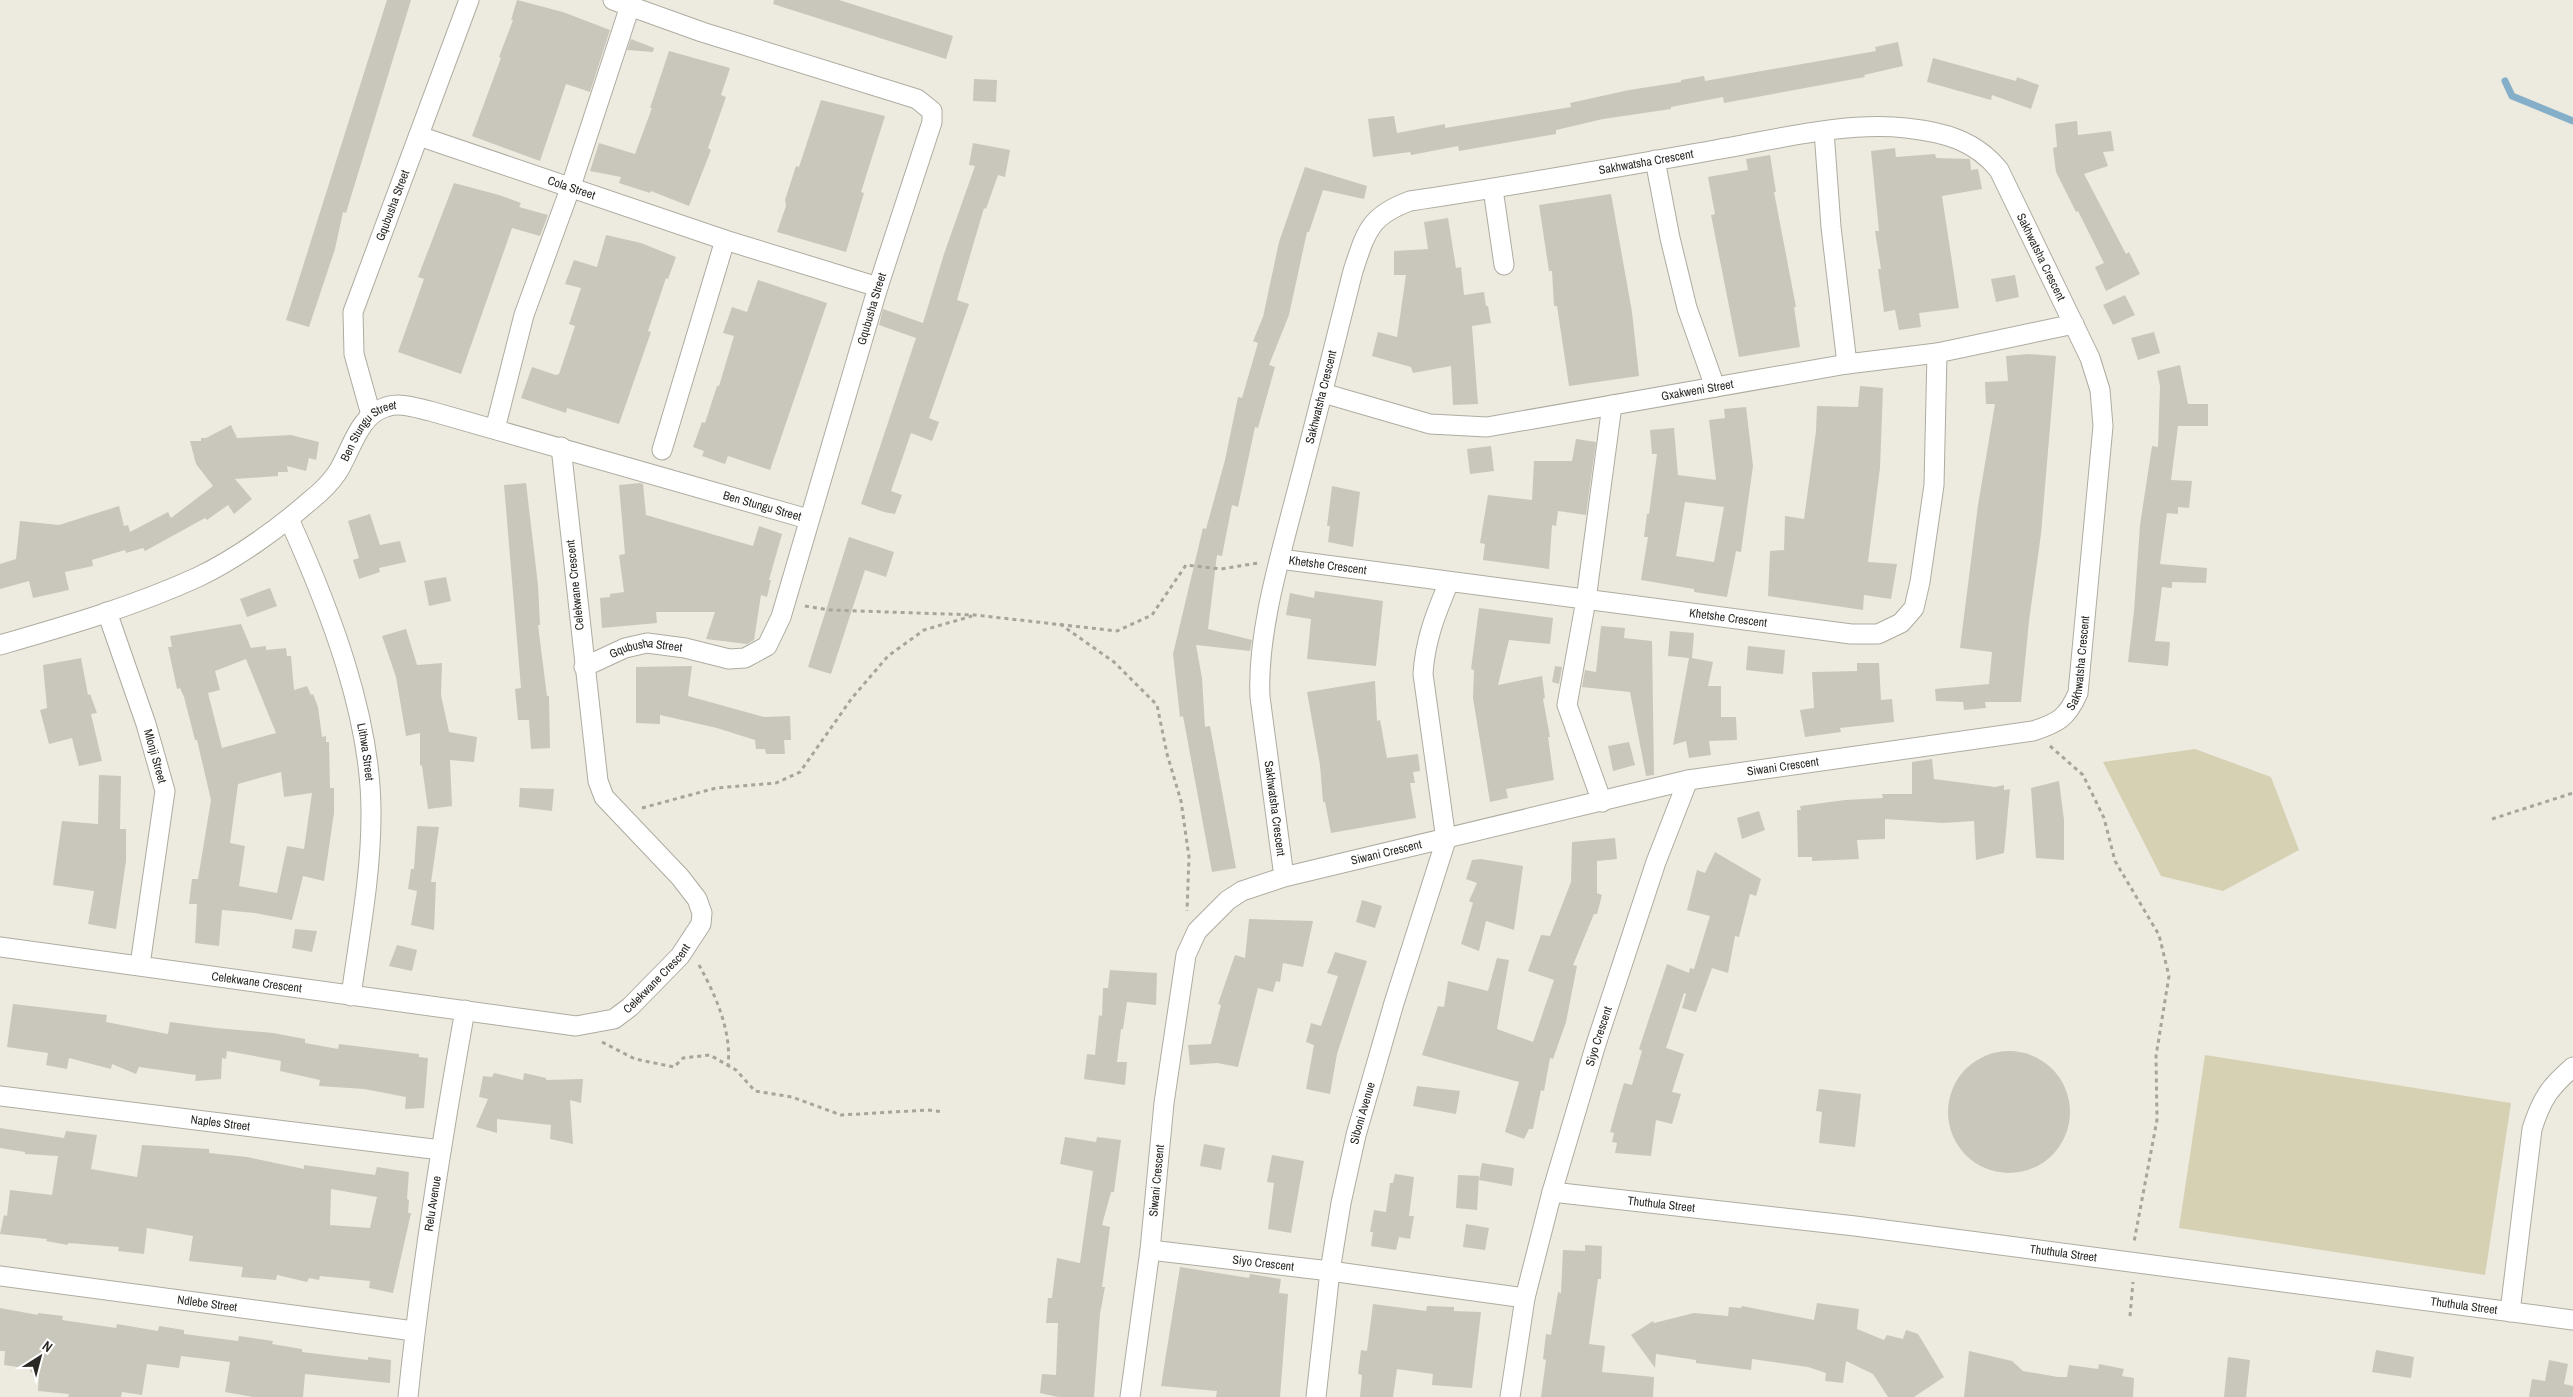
<svg xmlns="http://www.w3.org/2000/svg" width="2573" height="1397" font-family="'Archivo Narrow',sans-serif">
<style>
.green{fill:#d7d1b4}
.lines{fill:none;stroke-linecap:round;stroke-linejoin:round}
.stream{stroke:#85aec9;stroke-width:7}
.building{fill:#c9c7bc;fill-rule:evenodd}
.street-casing{stroke:#aeaca1;stroke-width:21}
.path{stroke:#a6a49c;stroke-width:3;stroke-dasharray:4 4;stroke-linecap:butt}
.street{stroke:#fff;stroke-width:19}
.labels{text-anchor:middle;stroke-width:4;stroke-linejoin:round;paint-order:stroke}
.street-label{font-size:12px;fill:#2a2925;stroke:#fff}
</style>
<rect width="100%" height="100%" fill="#edeadf"/>
<g class="green">
<polygon points="2195,749 2271,777 2299,850 2223,891 2161,876 2103,762"/>
<polygon points="2205,1055 2511,1103 2485,1275 2179,1228"/>
</g>
<g class="lines">
<polyline class="stream" points="2505,81 2512,96 2573,121"/>
</g>
<g class="building">
<polygon points="387,0 411,0 346,213 343,212 335,249 309,327 286,320"/>
<polygon points="517,0 563,12 610,30 590,92 566,84 540,161 472,136 501,58 499,57 513,20 511,20"/>
<polygon points="774,0 839,0 953,36 946,59 773,4"/>
<polygon points="631,39 654,48 653,52 627,50"/>
<polygon points="1898,42 1903,66 1864,75 1865,77 1724,103 1723,97 1671,107 1671,109 1603,119 1556,130 1556,134 1459,151 1458,146 1411,155 1410,152 1373,157 1368,119 1394,116 1397,133 1445,124 1445,128 1571,107 1570,103 1629,90 1681,82 1681,80 1704,76 1705,81 1876,51 1875,47"/>
<polygon points="669,51 730,68 721,95 726,97 708,148 711,150 689,206 651,191 650,193 619,183 621,177 590,171 599,143 635,154 652,108 650,108"/>
<polygon points="1933,58 2016,81 2017,77 2039,85 2031,109 1992,95 1991,100 1927,82"/>
<polygon points="974,79 997,80 996,102 973,101"/>
<polygon points="821,100 885,116 861,192 864,193 846,252 777,232 786,206 785,200 796,166 799,167"/>
<polygon points="2077,121 2078,135 2111,131 2114,151 2103,152 2108,166 2084,174 2126,254 2129,252 2140,274 2106,291 2095,267 2104,263 2078,211 2076,212 2056,172 2053,148 2057,147 2055,124"/>
<polygon points="973,143 1010,150 1005,177 998,175 986,209 984,208 957,300 969,304 929,418 939,422 932,441 911,433 891,491 902,495 895,514 884,512 861,504 916,338 879,325 883,309 923,323 944,254 975,166 969,165"/>
<polygon points="1895,148 1896,157 1935,154 1936,158 1970,159 1971,170 1978,169 1982,189 1942,196 1959,308 1919,313 1921,327 1899,330 1895,310 1884,312 1878,269 1881,269 1875,231 1879,231 1871,151"/>
<polygon points="1770,155 1776,192 1774,192 1796,307 1794,307 1800,347 1739,357 1711,215 1715,214 1708,177 1748,170 1746,159"/>
<polygon points="1305,167 1367,186 1364,199 1323,190 1309,232 1307,232 1289,315 1269,365 1275,367 1258,428 1255,427 1238,507 1232,505 1222,556 1217,555 1208,629 1252,640 1250,651 1196,645 1202,678 1205,727 1210,726 1236,868 1212,872 1183,716 1180,717 1173,654 1203,528 1206,529 1225,460 1238,397 1242,398 1258,343 1253,341 1263,317 1279,242"/>
<polygon points="454,183 499,195 521,203 519,207 548,215 540,236 512,228 461,374 398,352 424,279 418,277"/>
<polygon points="1611,194 1632,312 1639,376 1569,386 1557,306 1554,306 1552,271 1549,271 1539,205"/>
<polygon points="1448,218 1456,268 1461,267 1464,295 1484,292 1486,306 1488,306 1491,323 1472,326 1478,404 1453,405 1451,366 1413,373 1411,367 1372,356 1378,332 1397,337 1406,275 1394,275 1394,251 1428,249 1424,222"/>
<polygon points="606,235 641,243 676,257 668,279 666,278 648,331 651,332 619,424 567,408 566,413 521,398 532,367 556,375 559,374 575,326 569,324 581,288 565,284 574,260 597,267"/>
<polygon points="2015,275 2019,297 1996,302 1991,279"/>
<polygon points="758,280 827,303 770,470 728,456 725,464 702,456 704,451 693,447 702,422 705,423 717,386 719,386 734,336 723,333 732,307 747,312"/>
<polygon points="2125,295 2135,315 2113,325 2103,305"/>
<polygon points="2154,332 2160,353 2138,360 2131,338"/>
<polygon points="2028,354 2056,356 2041,534 2029,621 2021,702 1985,702 1986,708 1964,710 1963,702 1936,701 1935,689 1989,684 1992,652 1960,648 1978,505 1995,404 1986,404 1985,382 2008,381 2006,356"/>
<polygon points="2180,365 2188,404 2208,404 2208,426 2178,426 2171,480 2192,481 2189,508 2178,507 2178,514 2167,513 2160,564 2207,568 2206,583 2172,582 2172,588 2162,587 2155,641 2170,642 2168,666 2128,662 2134,611 2140,525 2152,446 2158,447 2160,386 2157,371"/>
<polygon points="1860,386 1883,388 1880,468 1868,562 1897,564 1891,599 1864,595 1863,610 1768,596 1770,551 1784,550 1785,516 1804,519 1816,431 1817,406 1858,407"/>
<path d="M1746,407L1753,466L1741,552L1736,551L1727,597L1694,592V589L1641,580L1648,537H1644L1647,514H1649L1657,454H1652L1650,430L1674,428L1678,475L1716,480L1709,420L1725,418L1724,409ZM1685,502L1724,507L1714,562L1676,556Z"/>
<polygon points="231,425 237,438 291,435 319,442 316,460 309,458 306,471 287,466 288,472 278,472 278,476 235,479 252,499 234,514 228,505 207,520 205,518 145,551 143,548 126,553 125,550 92,560 93,566 65,572 69,590 33,598 29,581 0,589 0,564 16,559 20,521 59,525 119,506 124,526 128,525 130,532 168,512 171,518 213,486 196,464 190,441 201,441 201,438 206,438"/>
<polygon points="1576,439 1596,442 1586,515 1558,511 1556,526 1552,525 1549,569 1483,560 1485,544 1480,543 1488,495 1532,500 1534,461 1572,461"/>
<polygon points="1491,446 1494,471 1470,474 1467,449"/>
<polygon points="526,483 538,585 540,625 538,625 547,696 549,696 550,748 531,749 529,720 518,720 515,689 521,688 504,485"/>
<polygon points="640,483 643,484 646,515 753,546 759,526 782,534 769,580 771,580 767,597 761,595 754,640 747,644 706,639 715,612 656,612 657,623 602,628 600,598 610,597 610,594 624,592 619,555 625,554 619,485"/>
<polygon points="1332,486 1360,492 1353,547 1328,542 1330,526 1327,526"/>
<polygon points="370,514 380,545 400,541 406,562 379,568 380,572 359,579 353,560 359,558 348,521"/>
<polygon points="849,537 894,552 886,577 865,570 831,674 808,667"/>
<polygon points="446,577 451,601 429,606 424,581"/>
<polygon points="270,588 277,606 247,617 240,599"/>
<polygon points="1315,591 1383,601 1376,666 1307,659 1311,619 1286,615 1290,593 1314,598"/>
<polygon points="1479,608 1553,618 1550,644 1509,640 1498,685 1542,676 1545,698 1543,699 1550,737 1548,737 1554,780 1506,789 1508,798 1490,802 1473,698 1474,670 1471,669"/>
<path d="M241,624L251,648L266,646V650L286,648L287,656H291L294,690L307,686L311,695L313,694L318,707L322,737L326,736V742H329L330,788H334V813L324,881L303,876L292,920L255,913L222,910L219,946L195,943L197,904H189L192,879H198L211,800L197,740H195L184,697L180,688L177,689L168,647H172L170,636ZM246,659L276,733L222,748L208,693L220,690L215,671ZM281,772L284,797L312,793L304,849L287,846L277,893L239,886L245,846L230,843L238,784Z"/>
<polygon points="1601,626 1625,628 1624,638 1652,641 1654,775 1646,776 1630,692 1582,687 1585,670 1596,672"/>
<polygon points="406,629 417,665 442,663 441,695 449,732 477,737 474,762 450,760 452,806 428,809 422,766 420,765 420,733 406,736 396,677 382,636"/>
<polygon points="1670,631 1694,633 1692,658 1713,662 1708,686 1721,686 1721,717 1736,717 1737,740 1709,741 1711,755 1689,758 1686,741 1673,745 1689,658 1668,656"/>
<polygon points="1748,646 1785,650 1783,674 1746,670"/>
<polygon points="81,658 88,695 90,694 97,713 91,714 102,761 79,766 72,738 49,744 40,710 47,708 43,665"/>
<polygon points="1857,663 1879,663 1881,700 1892,699 1894,722 1840,728 1841,732 1805,737 1800,710 1814,708 1812,672 1857,671"/>
<polygon points="692,666 688,696 764,717 790,716 791,740 784,740 785,754 766,754 765,749 756,749 755,740 717,728 660,715 660,724 636,723 636,667"/>
<polygon points="1555,666 1562,667 1559,684 1552,682"/>
<polygon points="1375,681 1377,721 1380,720 1387,758 1418,754 1420,771 1413,772 1415,783 1410,783 1416,818 1331,833 1325,802 1323,802 1320,765 1307,692"/>
<polygon points="1629,742 1635,765 1613,771 1608,746"/>
<polygon points="1932,759 1934,779 1995,787 2004,785 2004,790 2010,789 2004,853 1976,860 1974,821 1943,823 1885,819 1885,839 1857,840 1859,859 1812,861 1812,857 1798,857 1797,810 1801,810 1800,806 1845,800 1883,798 1882,794 1912,794 1912,762"/>
<polygon points="99,775 121,776 120,829 126,829 126,861 116,929 88,924 94,891 53,885 62,821 98,824"/>
<polygon points="2059,781 2064,820 2064,860 2036,858 2031,788"/>
<polygon points="520,788 554,789 552,811 519,807"/>
<polygon points="1759,811 1765,830 1742,839 1737,818"/>
<polygon points="417,826 439,827 431,882 436,882 434,930 411,925 417,891 408,889 411,869 414,869"/>
<polygon points="1615,838 1617,859 1597,861 1597,893 1602,895 1597,914 1594,914 1573,965 1577,966 1566,1022 1553,1059 1550,1058 1544,1091 1541,1090 1533,1129 1529,1129 1524,1139 1505,1132 1519,1082 1422,1055 1438,1006 1444,1007 1448,981 1488,991 1497,958 1509,960 1497,1029 1533,1042 1554,980 1528,971 1541,935 1550,936 1571,882 1572,842"/>
<polygon points="1715,852 1761,879 1756,896 1750,894 1739,937 1735,936 1728,973 1712,968 1696,1012 1682,1008 1686,994 1684,993 1666,1048 1684,1054 1672,1092 1681,1094 1672,1124 1656,1120 1651,1156 1615,1153 1617,1143 1612,1142 1614,1133 1610,1132 1618,1103 1624,1083 1632,1085 1642,1051 1639,1049 1667,964 1689,973 1690,968 1694,969 1710,916 1687,910 1697,870 1705,873"/>
<polygon points="1481,859 1523,866 1514,930 1486,921 1479,951 1461,944 1473,903 1469,901 1477,883 1466,879 1472,860"/>
<polygon points="1362,900 1382,906 1375,928 1356,922"/>
<polygon points="1249,919 1313,921 1303,967 1283,963 1280,982 1276,981 1273,992 1258,988 1238,1067 1217,1063 1190,1065 1188,1045 1211,1044 1221,1005 1218,1004 1235,955 1245,958"/>
<polygon points="295,929 317,931 312,952 292,948"/>
<polygon points="397,945 417,950 412,971 389,966"/>
<polygon points="1335,952 1367,961 1337,1054 1330,1094 1306,1089 1314,1045 1306,1042 1311,1023 1321,1026 1338,976 1327,973"/>
<polygon points="1110,970 1157,973 1156,1005 1127,1002 1123,1029 1121,1029 1117,1062 1127,1062 1125,1085 1084,1079 1087,1054 1095,1055 1099,1015 1102,1016 1103,988 1108,988"/>
<polygon points="13,1004 107,1015 106,1022 168,1034 170,1022 216,1028 273,1033 305,1039 305,1043 338,1049 339,1044 419,1054 419,1057 428,1058 424,1108 405,1109 406,1097 364,1089 319,1086 320,1080 280,1071 281,1061 227,1051 226,1059 222,1058 221,1079 195,1081 196,1075 139,1067 136,1074 112,1064 111,1069 69,1058 67,1069 46,1065 48,1053 7,1047"/>
<circle cx="2009" cy="1112" r="61"/>
<polygon points="494,1073 523,1080 524,1073 546,1078 546,1080 583,1079 581,1103 570,1100 573,1144 550,1139 551,1125 497,1119 497,1133 476,1127 488,1099 479,1097 483,1076 492,1077"/>
<polygon points="1417,1086 1460,1091 1456,1114 1413,1106"/>
<polygon points="1819,1089 1861,1094 1855,1147 1819,1143 1822,1112 1816,1111"/>
<path d="M0,1128L64,1138L66,1131L97,1135L91,1169L137,1177L142,1145L209,1149V1153L247,1157L304,1169V1165L375,1175L377,1167L409,1172L407,1199L409,1200L408,1213H411L393,1293L369,1288L370,1281L320,1276L319,1280L309,1278L307,1282L277,1275L276,1280L241,1277L243,1267L189,1261L193,1236L147,1228L144,1254L118,1251L119,1247L68,1243V1245L46,1241L47,1239L0,1234L4,1215L7,1216L10,1190L52,1195L58,1156L25,1154V1152L0,1148ZM331,1189L377,1197L370,1228L330,1225Z"/>
<polygon points="1065,1137 1096,1142 1097,1137 1121,1140 1114,1192 1111,1192 1102,1225 1110,1227 1102,1287 1105,1287 1100,1314 1094,1397 1058,1397 1040,1393 1042,1374 1056,1375 1058,1323 1046,1323 1048,1298 1052,1298 1057,1258 1080,1263 1093,1171 1060,1164"/>
<polygon points="1204,1144 1225,1148 1221,1170 1200,1166"/>
<polygon points="1272,1155 1304,1161 1291,1233 1268,1229 1274,1183 1267,1182"/>
<polygon points="1482,1163 1514,1168 1512,1186 1479,1180"/>
<polygon points="1395,1174 1414,1177 1409,1216 1414,1216 1410,1239 1399,1237 1396,1250 1371,1246 1373,1232 1370,1232 1374,1210 1386,1212 1390,1183 1393,1183"/>
<polygon points="1458,1175 1479,1176 1477,1210 1456,1208"/>
<polygon points="1466,1224 1489,1228 1485,1250 1463,1247"/>
<polygon points="1585,1245 1602,1246 1601,1279 1598,1279 1589,1344 1605,1346 1602,1372 1654,1377 1653,1397 1541,1397 1546,1360 1543,1359 1546,1334 1551,1335 1558,1292 1561,1293 1563,1250 1585,1251"/>
<polygon points="1180,1267 1249,1278 1250,1274 1281,1279 1279,1293 1288,1294 1280,1397 1216,1397 1217,1391 1161,1386"/>
<polygon points="1817,1303 1859,1309 1857,1329 1884,1340 1887,1335 1903,1339 1906,1330 1918,1334 1944,1377 1914,1397 1888,1397 1873,1374 1846,1361 1843,1383 1825,1381 1826,1373 1808,1367 1752,1359 1751,1370 1696,1363 1696,1360 1656,1354 1655,1368 1631,1335 1653,1321 1654,1323 1694,1313 1728,1316 1729,1307 1741,1308 1742,1306 1814,1320"/>
<polygon points="1373,1304 1426,1311 1427,1306 1454,1307 1454,1311 1481,1312 1472,1388 1432,1385 1433,1374 1397,1369 1393,1397 1360,1397 1362,1375 1358,1374 1361,1350 1367,1351"/>
<polygon points="0,1308 38,1315 38,1313 63,1316 62,1320 116,1328 117,1324 158,1331 159,1326 184,1330 184,1334 238,1341 239,1336 273,1341 272,1344 302,1349 302,1352 368,1360 368,1357 391,1360 390,1383 305,1374 303,1397 253,1397 225,1392 230,1362 181,1356 179,1368 147,1364 142,1395 122,1392 121,1397 68,1397 69,1394 38,1391 39,1373 30,1372 31,1369 4,1365 5,1351 0,1351"/>
<polygon points="2376,1350 2414,1357 2411,1378 2372,1372"/>
<polygon points="1969,1351 2012,1361 2023,1371 2058,1377 2067,1377 2069,1365 2098,1369 2099,1364 2124,1369 2122,1376 2134,1378 2133,1397 1964,1397"/>
<polygon points="2228,1357 2250,1360 2246,1397 2224,1397"/>
<polygon points="2549,1360 2568,1364 2564,1384 2573,1386 2573,1397 2529,1397 2532,1379 2545,1381"/>
</g>
<g class="lines">
<g class="street-casing">
<g id="street">
<polyline points="1824,131 1831,227 1847,364"/>
<path id="s1" d="M419,136L725,240L878,287"/>
<polyline points="1655,160 1670,238 1687,308 1715,387"/>
<polyline points="1493,189 1504,265"/>
<path id="s2" d="M1323,393L1430,424L1487,427L1847,364L1937,353L2074,324"/>
<path id="s3" d="M371,415L354,354L353,312L469,0"/>
<polyline points="495,429 524,315 571,186 630,6"/>
<polyline points="662,450 725,240"/>
<path id="s4" d="M289,519C329,608 372,717 371,816C371,876 359,937 351,996"/>
<path id="s5" d="M1280,559L1851,634H1878L1901,623L1914,608L1920,582L1934,485L1937,353"/>
<path id="s6" d="M107,612L146,724L165,791L140,965"/>
<path id="s7" d="M0,645C66,626 135,606 198,577C236,559 279,528 311,500C321,492 330,483 337,473C351,452 358,415 386,407C400,402 416,408 430,411L808,519"/>
<path id="s8" d="M584,667L625,648L647,643L685,648L729,659L745,658L767,646L781,617L878,287L932,122V111L917,99L702,32L613,0"/>
<polyline points="1602,802 1567,705 1586,600 1612,405"/>
<path id="s9" d="M0,947L576,1026L614,1019L630,1007L680,956L701,924L702,913L697,899L680,877L604,797L598,781L561,447"/>
<path id="s10" d="M0,1096L441,1150"/>
<path id="s11" d="M1552,1192L1855,1226L2573,1320"/>
<path id="s12" d="M1150,1250L1330,1271L1525,1298"/>
<path id="s13" d="M0,1276L414,1331"/>
<path d="M2510,1312L2532,1129C2542,1098 2549,1088 2573,1067"/>
<path id="s14" d="M408,1397C421,1267 442,1139 465,1010"/>
<path id="s15" d="M1130,1397L1150,1250L1164,1103L1186,955L1197,931L1228,900L1242,891L1284,877L1688,780L2033,731C2058,723 2067,718 2078,693L2103,426L2100,390L2090,358L1999,170C1975,140 1943,132 1906,128C1846,121 1774,140 1715,150C1613,168 1512,186 1410,201C1369,216 1366,232 1353,271C1334,346 1316,420 1296,495C1280,557 1257,633 1260,697L1284,877"/>
<path id="s16" d="M1316,1397L1330,1271L1341,1203L1356,1135L1394,1003L1446,840L1423,674C1425,640 1436,613 1449,582"/>
<path id="s17" d="M1510,1397L1525,1298L1552,1192L1596,1044L1656,862L1688,780"/>
</g>
</g>
<g class="path">
<polyline points="805,606 830,610 975,615 1117,631 1152,615 1186,565 1221,569 1258,563"/>
<polyline points="1060,624 1114,662 1157,705 1167,754 1181,801 1189,857 1187,911"/>
<polyline points="2050,746 2083,775 2104,818 2115,861 2159,935 2169,976 2156,1056 2157,1120 2134,1242"/>
<polyline points="642,808 716,788 776,783 800,772 852,698 888,656 924,630 972,616"/>
<polyline points="2492,819 2573,793"/>
<path d="M699,965C715,994 732,1031 728,1066"/>
<polyline points="602,1042 635,1059 674,1067 683,1058 710,1055 736,1070 755,1091 792,1097 841,1115 928,1110 943,1112"/>
<polyline points="2130,1316 2133,1282"/>
</g>
<use href="#street" class="street"/>
</g>
<g class="labels">
<g class="street-label">
<text transform="translate(1646 162) rotate(-10)" y="4">Sakhwatsha Crescent</text>
<text dy="4" stroke="none"><textPath href="#s1" startOffset="161">Cola Street</textPath></text>
<text dy="4" stroke="none"><textPath href="#s3" startOffset="219">Gqubusha Street</textPath></text>
<text transform="translate(2041 257) rotate(64)" y="4">Sakhwatsha Crescent</text>
<text dy="4" stroke="none"><textPath href="#s8" startOffset="546">Gqubusha Street</textPath></text>
<text dy="4" stroke="none"><textPath href="#s2" startOffset="382">Gxakweni Street</textPath></text>
<text transform="translate(1321 397) rotate(-76)" y="4">Sakhwatsha Crescent</text>
<text dy="4" stroke="none"><textPath href="#s7" startOffset="439">Ben Stungu Street</textPath></text>
<text dy="4" stroke="none"><textPath href="#s7" startOffset="859">Ben Stungu Street</textPath></text>
<text dy="4" stroke="none"><textPath href="#s5" startOffset="48">Khetshe Crescent</textPath></text>
<text transform="translate(575 585) rotate(-96)" y="4">Celekwane Crescent</text>
<text dy="4" stroke="none"><textPath href="#s5" startOffset="452">Khetshe Crescent</textPath></text>
<text dy="4" stroke="none"><textPath href="#s8" startOffset="66">Gqubusha Street</textPath></text>
<text dy="4" stroke="none"><textPath href="#s15" startOffset="1432">Sakhwatsha Crescent</textPath></text>
<text dy="4" stroke="none"><textPath href="#s4" startOffset="246">Lithwa Street</textPath></text>
<text dy="4" stroke="none"><textPath href="#s6" startOffset="152">Mlonji Street</textPath></text>
<text dy="4" stroke="none"><textPath href="#s15" startOffset="1088">Siwani Crescent</textPath></text>
<text dy="4" stroke="none"><textPath href="#s15" startOffset="3201">Sakhwatsha Crescent</textPath></text>
<text dy="4" stroke="none"><textPath href="#s15" startOffset="682">Siwani Crescent</textPath></text>
<text dy="4" stroke="none"><textPath href="#s9" startOffset="679">Celekwane Crescent</textPath></text>
<text dy="4" stroke="none"><textPath href="#s9" startOffset="259">Celekwane Crescent</textPath></text>
<text dy="4" stroke="none"><textPath href="#s17" startOffset="372">Siyo Crescent</textPath></text>
<text dy="4" stroke="none"><textPath href="#s16" startOffset="288">Siboni Avenue</textPath></text>
<text dy="4" stroke="none"><textPath href="#s10" startOffset="222">Naples Street</textPath></text>
<text dy="4" stroke="none"><textPath href="#s15" startOffset="218">Siwani Crescent</textPath></text>
<text dy="4" stroke="none"><textPath href="#s14" startOffset="195">Relu Avenue</textPath></text>
<text dy="4" stroke="none"><textPath href="#s11" startOffset="110">Thuthula Street</textPath></text>
<text dy="4" stroke="none"><textPath href="#s11" startOffset="515">Thuthula Street</textPath></text>
<text dy="4" stroke="none"><textPath href="#s12" startOffset="114">Siyo Crescent</textPath></text>
<text dy="4" stroke="none"><textPath href="#s13" startOffset="209">Ndlebe Street</textPath></text>
<text dy="4" stroke="none"><textPath href="#s11" startOffset="919">Thuthula Street</textPath></text>
</g>
</g>
<g transform="translate(40 1357) rotate(36)" stroke="#ffffff" stroke-width="4" paint-order="stroke">
<path d="M0-4L9 19L0 12L-9 19Z" fill="#2a2925"/>
<text y="-8" font-size="14" font-weight="bold" text-anchor="middle" fill="#2a2925">N</text>
</g>
</svg>
